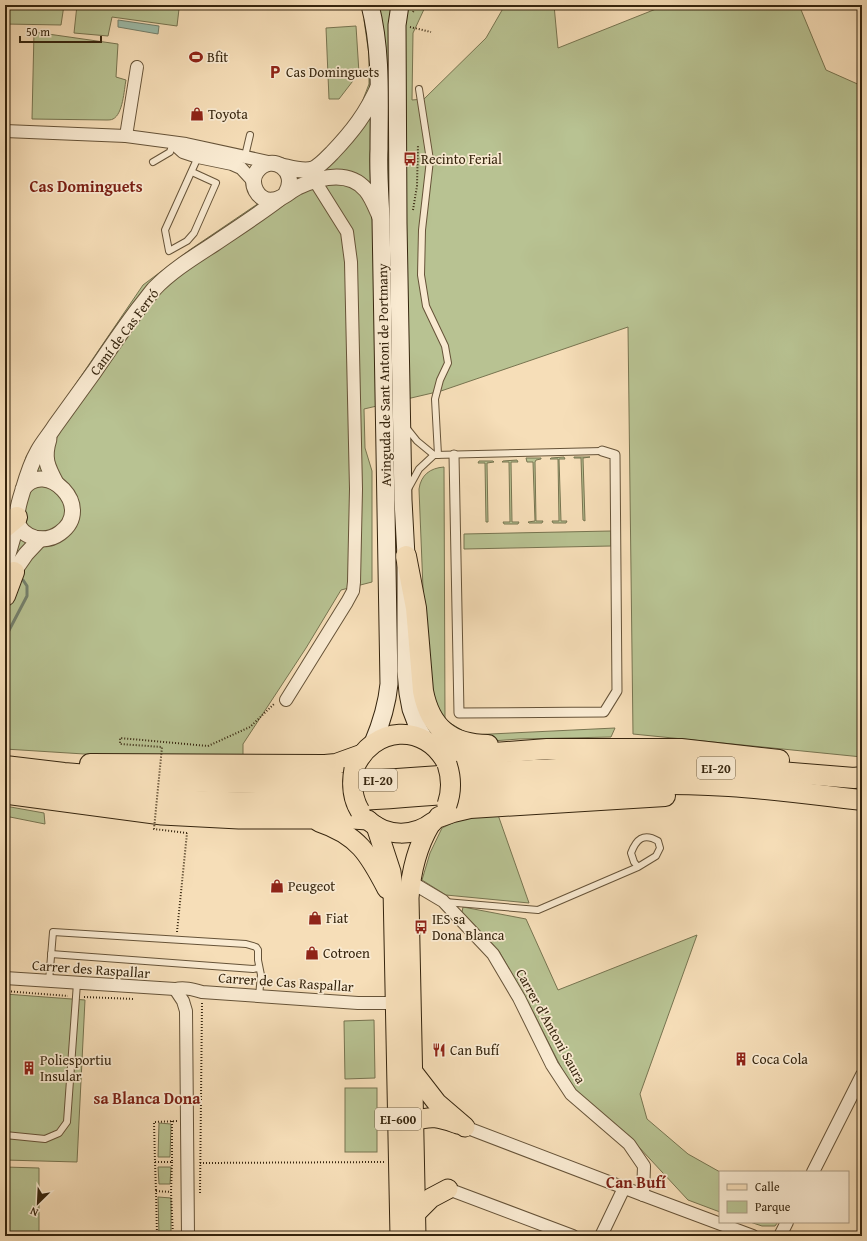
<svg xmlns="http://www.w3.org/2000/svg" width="867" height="1241" font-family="'Gentium Book Plus',serif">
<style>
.green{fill:#b8c292;stroke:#777450}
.water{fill:#9dbcaa;stroke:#74806c}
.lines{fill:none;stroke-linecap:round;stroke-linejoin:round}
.stream{stroke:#74806c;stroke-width:3}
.service-casing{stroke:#665338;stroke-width:8}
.pedestrian-casing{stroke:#665338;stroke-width:11}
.minor-casing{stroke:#665338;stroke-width:14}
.tertiary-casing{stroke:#665338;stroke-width:17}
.secondary-casing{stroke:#36250e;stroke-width:19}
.primary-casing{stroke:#36250e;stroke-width:21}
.trunk-casing{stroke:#36250e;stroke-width:22}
.path{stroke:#36250e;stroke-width:2;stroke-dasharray:1 2;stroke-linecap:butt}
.service{stroke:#f9ead1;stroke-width:6}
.pedestrian{stroke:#f9ead1;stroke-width:9}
.minor{stroke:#f9ead1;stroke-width:12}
.tertiary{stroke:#f9ead1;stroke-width:15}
.secondary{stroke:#f9ead1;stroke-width:17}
.primary{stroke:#f6deb8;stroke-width:19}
.trunk{stroke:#f6deb8;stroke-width:20}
.primary-bridge-casing{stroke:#36250e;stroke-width:21;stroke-linecap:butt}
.path-bridge{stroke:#36250e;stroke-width:2;stroke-dasharray:1 2;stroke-linecap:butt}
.primary-bridge{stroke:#f6deb8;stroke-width:19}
.labels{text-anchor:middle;stroke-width:3.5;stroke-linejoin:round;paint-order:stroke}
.shield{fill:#f9ead1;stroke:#706048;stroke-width:1}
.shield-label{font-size:13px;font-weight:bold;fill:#36250e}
.poi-label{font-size:14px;fill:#36250e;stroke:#f9ead1;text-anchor:start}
.street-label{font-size:14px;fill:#36250e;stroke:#f9ead1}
.quarter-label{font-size:16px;font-weight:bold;fill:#7a1f14;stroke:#f9ead1}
</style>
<rect width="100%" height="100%" fill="#f6deb8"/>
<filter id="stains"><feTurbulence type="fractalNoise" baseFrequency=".005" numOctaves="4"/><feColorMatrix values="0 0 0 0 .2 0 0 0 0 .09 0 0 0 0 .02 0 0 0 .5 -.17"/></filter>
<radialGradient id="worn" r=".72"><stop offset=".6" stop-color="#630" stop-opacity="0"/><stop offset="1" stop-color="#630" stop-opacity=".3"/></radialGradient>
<g class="green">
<polygon points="5,5 64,5 61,25 5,24"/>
<polygon points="77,5 152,5 179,9 177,26 112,17 108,36 74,33"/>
<polygon points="368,5 426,5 413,33 412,100 424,99 486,38 505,5 554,5 558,48 666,5 799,5 826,70 862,86 862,757 633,734 628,327 441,391 364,409 365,448 372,471 372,582 341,590 306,648 243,744 243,760 100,755 5,749 5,518 13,503 26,457 143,285 191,249 290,182 327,149 345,128 359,110 369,84 369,55 364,20"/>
<polygon points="356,26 359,73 339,99 329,99 326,28"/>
<path d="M34,32L118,44L116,77L126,80C124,90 123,114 113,119C111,120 109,120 106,120L32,119Z"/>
<polygon points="564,457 565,459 559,459 561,521 567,521 566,523 553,523 552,521 559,521 558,459 550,459 551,458"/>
<polygon points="574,457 590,457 583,458 585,521 583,520 581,458 574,458"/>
<polygon points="526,458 541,458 541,459 536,460 535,462 536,521 543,521 542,523 529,523 528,522 535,521 533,462 527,462"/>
<polygon points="517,460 518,462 511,462 512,522 519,522 518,524 504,524 503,522 510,522 509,462 502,462 503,461"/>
<polygon points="479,461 493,461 494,462 487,463 488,522 486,522 485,463 478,463"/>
<path d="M444,467L445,720L470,735L615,728L611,737L519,739L478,742L465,740L433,712L425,638L419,489C421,475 430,468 444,467Z"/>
<polygon points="611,531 611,546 464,549 464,534"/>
<polygon points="5,806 44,813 45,824 5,816"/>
<polygon points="497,812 529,903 446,895 422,880 430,853 442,828 471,814"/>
<polygon points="463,907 526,919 558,990 697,935 640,1094 647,1119 688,1154 720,1172 720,1212 688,1200 637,1145 571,1087 528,1002 499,951 462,912"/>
<polygon points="5,994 85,1000 77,1162 5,1160"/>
<polygon points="374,1020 375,1078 345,1079 344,1021"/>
<rect x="345" y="1088" width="32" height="64"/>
<polygon points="159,1123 171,1124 170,1157 158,1157"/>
<polygon points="5,1167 39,1168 39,1236 5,1236"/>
<polygon points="158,1167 171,1167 170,1184 159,1184"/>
<polygon points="158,1197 171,1198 171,1236 159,1236"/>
<polygon points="750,1222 778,1222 775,1226 762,1226"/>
</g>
<polygon class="water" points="118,20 159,26 158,34 118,27"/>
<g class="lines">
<polyline class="stream" points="5,638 27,596 27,586 23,580"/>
<g class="service-casing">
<g id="service">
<polyline points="419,89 430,160 422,230 421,275 426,306 445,346 448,363 440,380 435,399 438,455"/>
<polyline points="245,156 250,135"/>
<polyline points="153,162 170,152 173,143"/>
<polyline points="192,172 216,183 194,233 187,241 169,251 165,230 198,157"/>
<polyline points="405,426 417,441 434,455 602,451"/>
<polyline points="408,489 419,469 434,455"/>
<path d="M445,902L538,910L638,867L656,856L660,848L658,841C643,832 636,840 631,853L634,862L638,867"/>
<polyline points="51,954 253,969 259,968"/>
<polyline points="49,981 53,932 246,944 256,947 258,950 258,960 261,975 259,996"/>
<polyline points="5,1135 45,1139 59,1133 67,1122 77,983"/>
</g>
</g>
<g class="pedestrian-casing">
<polyline id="pedestrian" points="454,455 459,713 604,712 617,691 615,455 602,451"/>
</g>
<g class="minor-casing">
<g id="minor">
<polyline points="5,131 126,136 186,144 273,163"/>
<polyline points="126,136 137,67"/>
<polyline points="173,143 183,152 198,157 232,164 241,168 253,181"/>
<polyline points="286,700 347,602 353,591 354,582 356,489 351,262 347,232 315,181"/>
<polyline points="411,882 443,901 493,954 519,998 552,1065 571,1094 629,1144 644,1166 643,1195"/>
<path d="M5,978L175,989C184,987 192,989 202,992L358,1003H395"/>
<polyline points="175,989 183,1001 186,1011 188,1236"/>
<polyline points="465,1127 643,1195 753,1236"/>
<polyline points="813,1172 862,1075"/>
<polyline points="448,1189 573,1236"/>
<polyline points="601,1236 624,1188"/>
<polyline points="780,1236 787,1222"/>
</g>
</g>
<g class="tertiary-casing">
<g id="tertiary">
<path d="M282,166C291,168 303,172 313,169C320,166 326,159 332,153C352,132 367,113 379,85"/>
<path d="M286,193C299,171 272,152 257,171C248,183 258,202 273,200C281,200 290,191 298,187C318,178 348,169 366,190C372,197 376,208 380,217"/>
<path d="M49,439C43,458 47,466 56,483"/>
<path d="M23,489C45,458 96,507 60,533C52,539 44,540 35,538C9,530 17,509 23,490C27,476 31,463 38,451C43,442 50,434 55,426C68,408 81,390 94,372C109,350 123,329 139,308C144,302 149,295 154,289C171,271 194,257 214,244C236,229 258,215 279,199"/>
<polyline points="5,565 17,523"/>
<polyline points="8,580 26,554 40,539"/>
</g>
</g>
<g class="secondary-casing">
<g id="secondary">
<path d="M370,5C382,52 379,101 379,149C378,172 380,196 381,219L389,684C387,705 381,724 373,743"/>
<polyline points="400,5 397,25 398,223 403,500 406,556 406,671 408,693 411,709 419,730 425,740"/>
</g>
</g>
<g class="primary-casing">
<g id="primary">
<path d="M354,769C372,725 426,722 447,764"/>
<polyline points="5,794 162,815 239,819 352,819 368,820"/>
<path d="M369,821C387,837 414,837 433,822"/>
<path d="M319,822C358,835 369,854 387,889"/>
<polyline points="376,826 391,872 393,888 400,1236"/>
<polyline points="413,1072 437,1103 465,1127"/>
<path d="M414,1121C433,1115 440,1118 458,1124"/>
<polyline points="416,1213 431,1198 448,1189"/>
<path d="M416,1236L409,898C411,872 417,847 430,825"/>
</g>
</g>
<g class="trunk-casing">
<g id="trunk">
<polyline points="5,527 17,517"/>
<path d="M406,556L416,608L423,691C430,727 450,745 488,745"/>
<polyline points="5,596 14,572"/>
<polyline points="440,752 455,756 547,749 681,749 779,760"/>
<polyline points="90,764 325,765 336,764 361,755"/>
<polyline points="5,766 64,773 160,781 258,783 339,783 512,771 624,766 676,766 731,768 854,778 862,777"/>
<path d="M5,784C116,799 229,806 341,801C436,797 530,784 625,784C660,783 694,784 729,786C773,789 818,795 862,800"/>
<polyline points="439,817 453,812 470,808 665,796"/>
</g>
</g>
<g class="path">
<polyline points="413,12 417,5"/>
<polyline points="410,27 431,32"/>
<polyline points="413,210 417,186 418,145"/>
<polyline points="208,746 250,727 275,703"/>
<polyline points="177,932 187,833"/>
<polyline points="5,991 68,996"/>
<polyline points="84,997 134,999"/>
<polyline points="172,1121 172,1162 155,1162 154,1122 177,1121"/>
<polyline points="155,1162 156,1191"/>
<polyline points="172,1162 171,1192 173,1236"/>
<polyline points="200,1163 385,1162"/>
<polyline points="200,1193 202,1003"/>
<polyline points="157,1236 156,1191 171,1192"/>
</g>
<use href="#service" class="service"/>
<use href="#pedestrian" class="pedestrian"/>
<use href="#minor" class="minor"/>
<use href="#tertiary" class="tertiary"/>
<use href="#secondary" class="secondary"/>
<use href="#primary" class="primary"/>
<use href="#trunk" class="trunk"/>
<g class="primary-bridge-casing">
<g id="primary-bridge">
<path d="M354,769C351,785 352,798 360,811"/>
<path d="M447,805C452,791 452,779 447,764"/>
</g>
</g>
<polyline class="path-bridge" points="187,833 154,829 162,747 120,744 120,738 208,746"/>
<use href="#primary-bridge" class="primary-bridge"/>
</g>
<defs>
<g id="stadium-bare" transform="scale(1.08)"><path d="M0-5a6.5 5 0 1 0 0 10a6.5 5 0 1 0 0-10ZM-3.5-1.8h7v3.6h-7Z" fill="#8f2418" stroke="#f9ead1" stroke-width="2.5" paint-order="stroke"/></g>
<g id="parking-bare" transform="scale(1.08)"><path d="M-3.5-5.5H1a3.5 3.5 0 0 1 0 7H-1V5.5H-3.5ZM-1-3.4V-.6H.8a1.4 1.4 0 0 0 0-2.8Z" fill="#8f2418" stroke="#f9ead1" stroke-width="2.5" paint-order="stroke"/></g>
<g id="shop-bare" transform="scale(1.08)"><path d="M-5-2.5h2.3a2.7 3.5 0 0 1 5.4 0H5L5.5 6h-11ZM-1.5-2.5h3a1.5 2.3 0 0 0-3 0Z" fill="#8f2418" stroke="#f9ead1" stroke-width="2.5" paint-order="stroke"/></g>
<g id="bus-bare" transform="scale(1.08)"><path d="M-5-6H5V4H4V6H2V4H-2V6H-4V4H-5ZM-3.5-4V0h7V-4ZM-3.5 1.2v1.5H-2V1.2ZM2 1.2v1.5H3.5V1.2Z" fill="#8f2418" stroke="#f9ead1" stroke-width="2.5" paint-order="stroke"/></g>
<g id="restaurant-bare" transform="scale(1.08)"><path d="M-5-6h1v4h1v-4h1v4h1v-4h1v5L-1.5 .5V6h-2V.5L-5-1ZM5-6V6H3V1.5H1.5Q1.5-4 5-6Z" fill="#8f2418" stroke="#f9ead1" stroke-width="2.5" paint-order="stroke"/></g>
<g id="building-bare" transform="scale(1.08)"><path d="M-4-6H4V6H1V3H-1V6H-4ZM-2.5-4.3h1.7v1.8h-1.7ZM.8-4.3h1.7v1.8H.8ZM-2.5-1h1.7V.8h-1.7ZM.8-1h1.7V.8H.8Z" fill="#8f2418" stroke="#f9ead1" stroke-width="2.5" paint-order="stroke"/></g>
</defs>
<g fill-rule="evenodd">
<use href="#stadium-bare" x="196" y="57"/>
<use href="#parking-bare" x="275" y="72"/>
<use href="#shop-bare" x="197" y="114"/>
<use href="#bus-bare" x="410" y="159"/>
<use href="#shop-bare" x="277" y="886"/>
<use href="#shop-bare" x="315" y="918"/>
<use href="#bus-bare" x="421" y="927"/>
<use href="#shop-bare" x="312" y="953"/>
<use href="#restaurant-bare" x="439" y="1050"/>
<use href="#building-bare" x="741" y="1059"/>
<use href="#building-bare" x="29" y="1068"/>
</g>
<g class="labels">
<g class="shield">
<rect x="697" y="757" width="38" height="22" rx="3"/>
<rect x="359" y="769" width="38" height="22" rx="3"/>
<rect x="375" y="1108" width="46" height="22" rx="3"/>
</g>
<g class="shield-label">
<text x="716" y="773">EI-20</text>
<text x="378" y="785">EI-20</text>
<text x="398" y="1124">EI-600</text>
</g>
<g class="poi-label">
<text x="207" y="62">Bfit</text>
<text x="286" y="77">Cas Dominguets</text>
<text x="208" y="119">Toyota</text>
<text x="421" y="164">Recinto Ferial</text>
<text x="288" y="891">Peugeot</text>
<text x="326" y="923">Fiat</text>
<text x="432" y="924">IES sa<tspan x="432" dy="16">Dona Blanca</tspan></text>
<text x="323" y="958">Cotroen</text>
<text x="450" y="1055">Can Bufí</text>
<text x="752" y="1064">Coca Cola</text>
<text x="40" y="1065">Poliesportiu<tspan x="40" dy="16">Insular</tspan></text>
</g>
<g class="street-label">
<text transform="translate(124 332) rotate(-53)" y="5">Camí de Cas Ferró</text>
<text transform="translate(384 375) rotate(-91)" y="5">Avinguda de Sant Antoni de Portmany</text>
<text transform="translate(91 969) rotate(4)" y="5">Carrer des Raspallar</text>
<text transform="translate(286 982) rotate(4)" y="5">Carrer de Cas Raspallar</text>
<text transform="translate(551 1026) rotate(61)" y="5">Carrer d'Antoni Saura</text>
</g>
<g class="quarter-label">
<text x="86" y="192">Cas Dominguets</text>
<text x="147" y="1104">sa Blanca Dona</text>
<text x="636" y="1188">Can Bufí</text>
</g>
</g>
<rect width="867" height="1241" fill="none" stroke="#f6deb8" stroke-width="20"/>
<rect x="6" y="6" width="855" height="1229" fill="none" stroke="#36250e" stroke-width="2"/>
<rect x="10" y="10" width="847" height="1221" fill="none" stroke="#36250e"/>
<rect x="719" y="1171" width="130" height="52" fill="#f9ead1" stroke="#ab9b83"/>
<rect x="727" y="1184" width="20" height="6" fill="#f6deb8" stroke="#ab9b83"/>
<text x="755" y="1191" font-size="12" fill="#36250e">Calle</text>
<rect x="727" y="1201" width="20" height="12" fill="#b8c292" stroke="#ab9b83"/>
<text x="755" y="1211" font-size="12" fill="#36250e">Parque</text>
<g transform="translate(38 1203) rotate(204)" stroke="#f9ead1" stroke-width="3" paint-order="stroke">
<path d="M0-3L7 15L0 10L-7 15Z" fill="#36250e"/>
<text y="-6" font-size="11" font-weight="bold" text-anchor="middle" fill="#36250e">N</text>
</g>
<path d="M20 36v6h81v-6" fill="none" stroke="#36250e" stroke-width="2"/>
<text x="26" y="36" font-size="12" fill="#36250e" stroke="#f9ead1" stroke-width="3" paint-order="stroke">50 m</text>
<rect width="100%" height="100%" filter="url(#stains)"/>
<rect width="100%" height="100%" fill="url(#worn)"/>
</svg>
